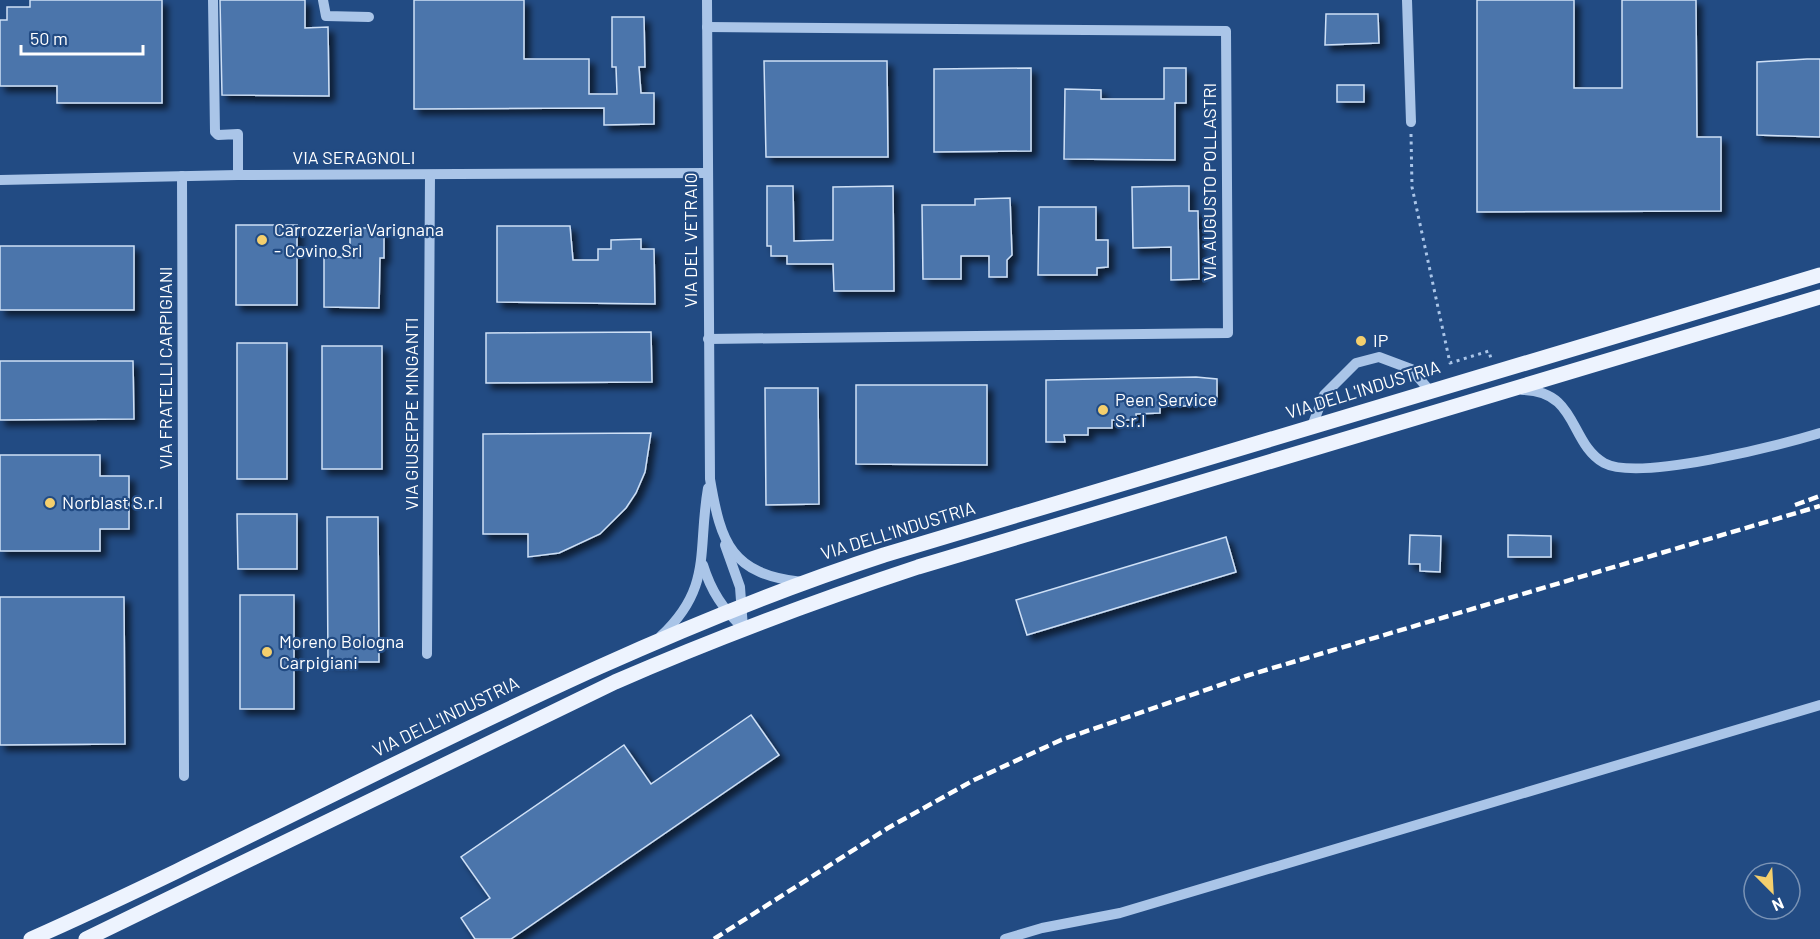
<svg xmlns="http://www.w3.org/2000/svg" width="1820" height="939" font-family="Barlow,sans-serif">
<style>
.building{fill:#4b74ab;stroke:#cee0f6;stroke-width:1.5;filter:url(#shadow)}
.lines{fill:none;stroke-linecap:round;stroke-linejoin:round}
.path{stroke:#aac5e8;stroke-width:3;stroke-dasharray:3 4.5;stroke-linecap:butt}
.minor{stroke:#aac5e8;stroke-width:10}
.major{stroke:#edf3fe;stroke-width:15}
.rail{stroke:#fff;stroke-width:4.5;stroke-dasharray:10 4.5;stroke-linecap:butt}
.poi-dot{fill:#f4cf6d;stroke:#224b83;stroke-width:2}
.labels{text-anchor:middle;stroke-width:4.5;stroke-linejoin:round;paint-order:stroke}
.street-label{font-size:18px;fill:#fff;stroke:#224b83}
.poi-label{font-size:18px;fill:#fff;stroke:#224b83;text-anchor:start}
</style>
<defs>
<filter id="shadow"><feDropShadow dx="5.5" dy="5.5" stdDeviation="3" flood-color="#0009"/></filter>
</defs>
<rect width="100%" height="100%" fill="#224b83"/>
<g class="building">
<polygon points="30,0 162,0 162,103 57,103 57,86 0,86 0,20 7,20 7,7 30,7"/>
<polygon points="220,0 305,0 305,28 328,27 329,96 222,95"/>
<polygon points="414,0 524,0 524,59 589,59 589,94 617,94 616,67 612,67 612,17 644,17 645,67 639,67 641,93 654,93 654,124 604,125 604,108 414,109"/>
<polygon points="1477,0 1574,0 1574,88 1622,88 1622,0 1696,0 1697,137 1721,137 1721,211 1477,212"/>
<polygon points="1326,14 1378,14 1379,43 1325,45"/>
<polygon points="1807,59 1820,59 1820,137 1757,135 1757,62"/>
<polygon points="764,61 887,61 888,157 766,157"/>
<polygon points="1031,68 1031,151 934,152 934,69"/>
<polygon points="1164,68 1186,68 1186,103 1175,103 1175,160 1064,159 1065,89 1101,90 1101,99 1164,99"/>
<rect x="1337" y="85" width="27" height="17"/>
<polygon points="767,186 793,186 794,241 833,240 833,187 893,186 894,291 834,291 833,264 787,264 787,256 771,256 771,246 767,246"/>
<polygon points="1175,186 1189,186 1189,211 1198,211 1199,279 1171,280 1171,247 1133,248 1132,187"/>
<polygon points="1010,198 1012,255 1007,260 1007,277 989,277 989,256 961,256 961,279 923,279 922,205 975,205 975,199"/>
<polygon points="1039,207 1096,207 1096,240 1108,240 1108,267 1097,268 1097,275 1038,275"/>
<rect x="236" y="225" width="61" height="80"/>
<polygon points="497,226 570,226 573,260 598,260 598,249 611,249 611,240 641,239 641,249 654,249 655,304 497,302"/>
<polygon points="350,228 379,228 384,232 384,258 380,258 379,308 324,307 324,257 350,257"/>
<rect x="0" y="246" width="134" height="64"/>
<polygon points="651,332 652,382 486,383 486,333"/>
<rect x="237" y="343" width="50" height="136"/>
<rect x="322" y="346" width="60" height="123"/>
<polygon points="0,361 133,361 134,419 0,420"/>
<polygon points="1196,377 1217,379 1217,397 1209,400 1203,396 1198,403 1185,406 1160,406 1160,413 1136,414 1136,420 1112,420 1112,428 1088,428 1088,435 1064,435 1065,442 1046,442 1046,380"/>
<polygon points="856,385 987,385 987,465 856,464"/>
<polygon points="765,388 818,388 819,504 766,505"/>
<polygon points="651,433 645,472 636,493 626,508 600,534 559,553 528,557 528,534 483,534 483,434"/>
<polygon points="0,455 100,455 100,476 129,476 129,529 100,529 100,551 0,551"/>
<polygon points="237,514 297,514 297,569 238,569"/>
<polygon points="327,517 378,517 379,662 328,662"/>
<polygon points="1410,535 1441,536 1440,572 1420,571 1420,564 1409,564"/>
<polygon points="1508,535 1551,536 1551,557 1508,557"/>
<polygon points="1226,537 1236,572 1027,635 1016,600"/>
<rect x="240" y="595" width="54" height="114"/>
<polygon points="0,597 124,597 125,744 0,745"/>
<polygon points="751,715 779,755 511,939 475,939 461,918 490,898 461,857 624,745 651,784"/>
</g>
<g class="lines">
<polyline class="path" points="1411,134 1412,187 1450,363 1489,351 1491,359"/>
<g class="minor">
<polyline points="213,0 215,132 218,135 238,134 238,175"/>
<polyline points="323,0 326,16 369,17"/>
<path d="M707,0L710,479C721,544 731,574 802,582"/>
<polyline points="1407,0 1411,122"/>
<polyline points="707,27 1226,31 1228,333 708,339"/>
<polyline points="182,176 184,776"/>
<polyline points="0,180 238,175 708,173"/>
<path d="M1523,390C1578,391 1569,443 1604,463C1639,482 1780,445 1820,433"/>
<polyline points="1312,426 1324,395 1356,363 1379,357 1411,369 1430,391"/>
<polyline points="725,545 740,587 743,628"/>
<path d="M703,565C711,591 723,609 743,628"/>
<path d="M661,636C713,587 697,552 708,488"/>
<polyline points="427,654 430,175"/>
<polyline points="1005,939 1042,928 1120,913 1820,705"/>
</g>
<g class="major">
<path d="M31,939C316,812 586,652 884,555L1820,275"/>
<path d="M86,939L615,682C714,639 815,601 918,567L1820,297"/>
</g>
<g class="rail">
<polyline points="1795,505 1820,496"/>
<polyline points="714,939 888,828 974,780 1061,740 1249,675 1820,506"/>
</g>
</g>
<g class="poi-dot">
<circle cx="262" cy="240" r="6"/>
<circle cx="1361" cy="341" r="6"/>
<circle cx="1103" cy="410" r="6"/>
<circle cx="50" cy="503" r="6"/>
<circle cx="267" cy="652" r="6"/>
</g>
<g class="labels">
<g class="street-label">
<text x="354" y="164">VIA SERAGNOLI</text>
<text transform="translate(1210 182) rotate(-90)" y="6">VIA AUGUSTO POLLASTRI</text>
<text transform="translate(691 240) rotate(-90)" y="6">VIA DEL VETRAIO</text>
<text transform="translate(166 368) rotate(-90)" y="6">VIA FRATELLI CARPIGIANI</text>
<text transform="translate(1363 390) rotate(-17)" y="6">VIA DELL'INDUSTRIA</text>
<text transform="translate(412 414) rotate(-90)" y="6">VIA GIUSEPPE MINGANTI</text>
<text transform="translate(898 531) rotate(-17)" y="6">VIA DELL'INDUSTRIA</text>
<text transform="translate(446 717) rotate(-26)" y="6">VIA DELL'INDUSTRIA</text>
</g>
<g class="poi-label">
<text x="274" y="236">Carrozzeria Varignana<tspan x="274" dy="21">- Covino Srl</tspan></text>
<text x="1373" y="347">IP</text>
<text x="1115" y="406">Peen Service<tspan x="1115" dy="21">S.r.l</tspan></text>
<text x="62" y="509">Norblast S.r.l</text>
<text x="279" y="648">Moreno Bologna<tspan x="279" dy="21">Carpigiani</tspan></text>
</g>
</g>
<g transform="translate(1772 891) rotate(156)"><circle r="28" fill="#224b83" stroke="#7a93b5" stroke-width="1.5"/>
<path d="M0-4.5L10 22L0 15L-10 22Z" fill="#f4cf6d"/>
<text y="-9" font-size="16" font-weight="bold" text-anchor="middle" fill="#ffffff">N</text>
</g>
<path d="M21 45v9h122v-9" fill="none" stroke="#ffffff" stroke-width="3"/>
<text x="30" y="45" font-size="18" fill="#ffffff" stroke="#224b83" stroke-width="4.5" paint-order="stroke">50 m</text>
</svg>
